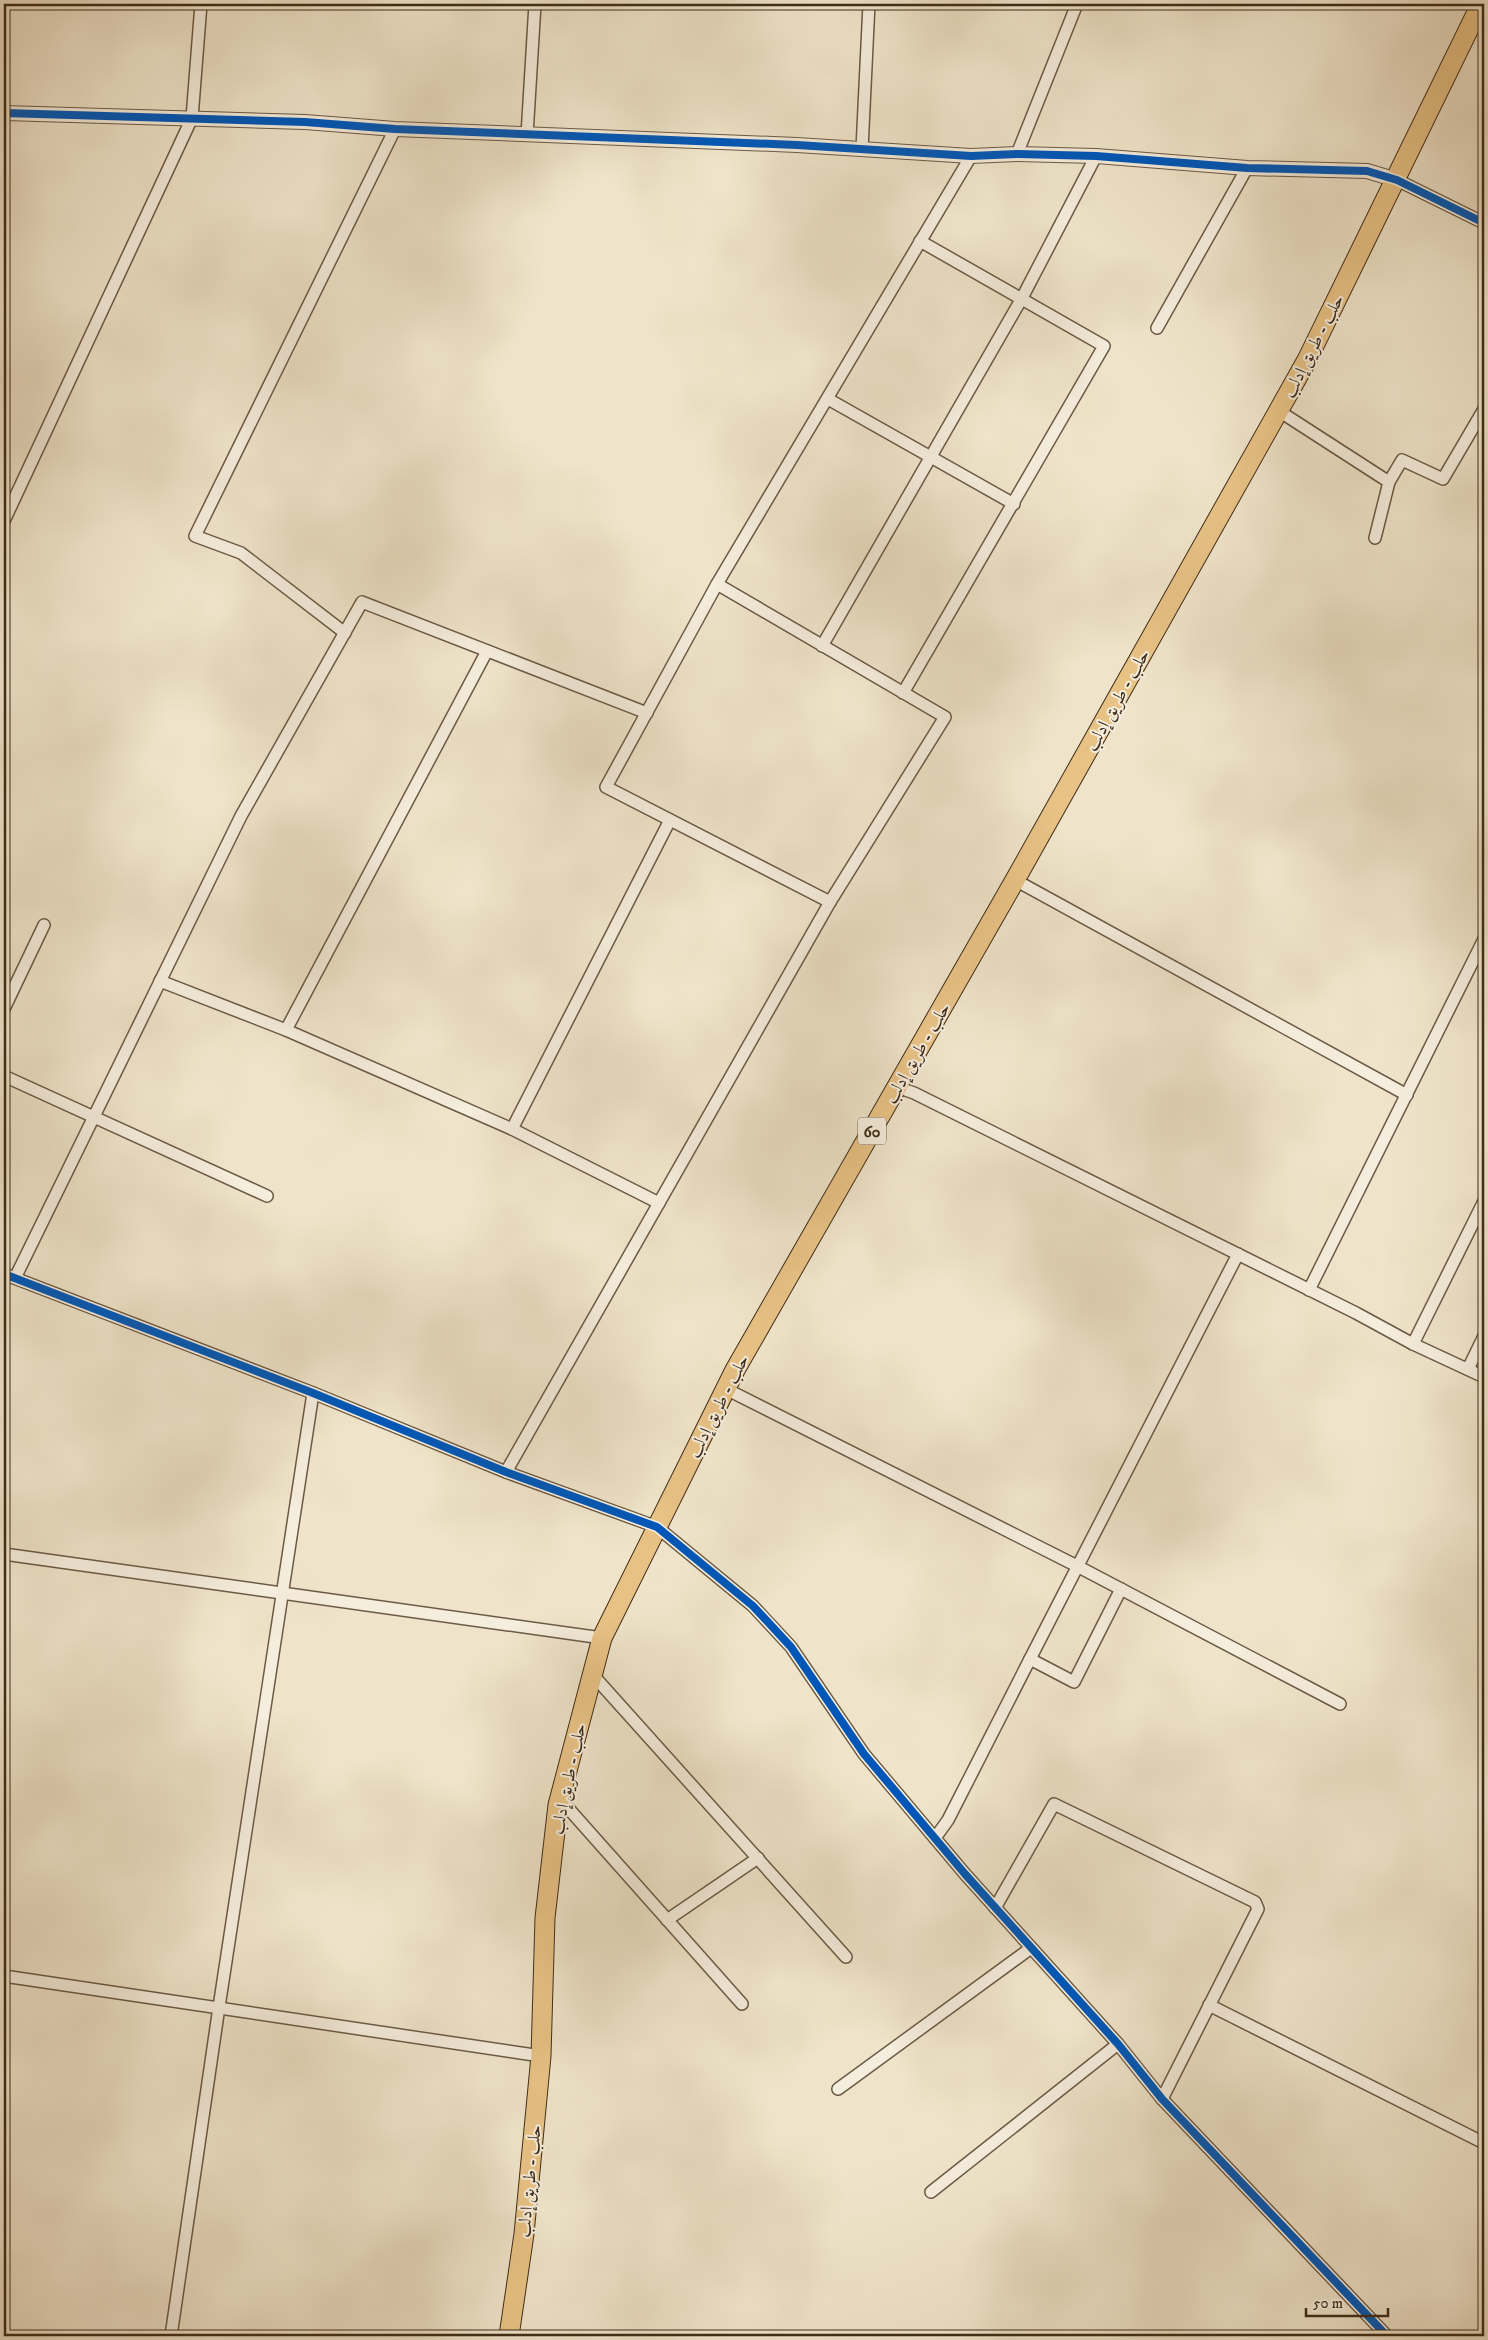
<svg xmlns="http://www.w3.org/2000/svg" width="1488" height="2340" font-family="'IM FELL DW Pica',Amiri,serif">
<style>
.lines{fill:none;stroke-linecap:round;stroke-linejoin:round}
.minor-casing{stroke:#6b5a44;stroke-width:14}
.tertiary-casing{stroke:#6b5a44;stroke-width:16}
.trunk-casing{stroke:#3f2c18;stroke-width:21}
.minor{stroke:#f5eddd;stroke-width:11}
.tertiary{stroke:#f5eddd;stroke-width:14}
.trunk{stroke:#e8c285;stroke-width:19}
.cycleway-casing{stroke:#f5eddd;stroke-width:11}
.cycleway{stroke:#0057b8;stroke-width:8}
.labels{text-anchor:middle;stroke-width:4;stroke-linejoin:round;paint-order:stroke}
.shield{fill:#f5eddd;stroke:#766653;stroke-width:1}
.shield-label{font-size:16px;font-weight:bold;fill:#3f2c18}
.street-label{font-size:18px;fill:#3f2c18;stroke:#f5eddd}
</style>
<rect width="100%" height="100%" fill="#efe4ca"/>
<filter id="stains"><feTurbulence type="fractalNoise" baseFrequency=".004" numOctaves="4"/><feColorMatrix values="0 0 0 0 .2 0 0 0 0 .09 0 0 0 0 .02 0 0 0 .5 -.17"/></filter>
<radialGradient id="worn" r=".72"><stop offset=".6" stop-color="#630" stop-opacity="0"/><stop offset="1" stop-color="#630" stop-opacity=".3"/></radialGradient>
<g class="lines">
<g class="minor-casing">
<g id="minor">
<polyline points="527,135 535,4"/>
<polyline points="862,149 869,4"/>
<polyline points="1017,154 1077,4"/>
<polyline points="1397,180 1484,223"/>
<polyline points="1157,328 1247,168"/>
<polyline points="828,399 1014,504"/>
<polyline points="1279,411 1389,482"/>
<polyline points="4,521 192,118 201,4"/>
<polyline points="1375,538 1389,482 1402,460 1443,479 1484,409"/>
<polyline points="345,633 241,553 195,536 395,129"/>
<polyline points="822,646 1022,298 1096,156"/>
<polyline points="487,651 286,1030 512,1129 659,1203"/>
<polyline points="903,693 1104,346 920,241"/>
<polyline points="1015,880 1407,1095"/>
<polyline points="830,902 606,787 717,584 971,156"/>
<polyline points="160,981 286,1030"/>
<polyline points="4,1009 44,925"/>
<polyline points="4,1076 267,1196"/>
<polyline points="897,1087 914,1093 1356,1313 1413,1344 1484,1377"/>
<polyline points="512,1129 670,820"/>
<polyline points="4,1274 313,1393 506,1472 657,1527 753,1606 791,1647 864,1754 965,1874 1118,2044 1162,2099 1387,2336"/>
<polyline points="15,1278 241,816 362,602 647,713"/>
<polyline points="1309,1290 1484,939"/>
<polyline points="1413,1344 1484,1201"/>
<polyline points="1468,1369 1484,1336"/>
<polyline points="726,1389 1077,1566 1340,1704"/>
<polyline points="506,1472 830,902 945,717 717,584"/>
<polyline points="4,1554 602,1638"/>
<polyline points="1030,1659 1238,1254"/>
<polyline points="592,1674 846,1957"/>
<polyline points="560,1799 742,2004"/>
<polyline points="935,1838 948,1820 1030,1659 1074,1682 1121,1589"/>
<polyline points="995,1908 1054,1804 1255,1902 1258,1909 1162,2099"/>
<polyline points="667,1920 758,1858"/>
<polyline points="4,1976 541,2056"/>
<polyline points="1209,2005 1484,2143"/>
<polyline points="838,2089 1031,1948"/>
<polyline points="931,2192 1118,2044"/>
<polyline points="171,2336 219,2007 313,1393"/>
</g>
</g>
<g class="tertiary-casing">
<polyline id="tertiary" points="4,113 305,122 395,129 797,145 971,156 1017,154 1096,156 1247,168 1367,171 1397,180"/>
</g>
<g class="trunk-casing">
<polyline id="trunk" points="509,2336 524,2234 541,2056 545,1918 558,1805 602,1638 735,1370 1015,880 1307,360 1481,4"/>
</g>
<use href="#minor" class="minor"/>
<use href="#tertiary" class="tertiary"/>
<use href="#trunk" class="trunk"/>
<g class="cycleway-casing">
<g id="cycleway">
<polyline points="4,113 305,122 395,129 797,145 971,156 1017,154 1096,156 1247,168 1367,171 1397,180 1484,223"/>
<polyline points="4,1274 313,1393 506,1472 657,1527 753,1606 791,1647 864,1754 965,1874 1118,2044 1162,2099 1387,2336"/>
</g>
</g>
<use href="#cycleway" class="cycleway"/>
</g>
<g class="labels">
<rect class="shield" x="858" y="1117.5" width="28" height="27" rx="4"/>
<g class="shield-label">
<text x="872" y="1137">60</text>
</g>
<g class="street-label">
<text transform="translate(1313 346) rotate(-63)" y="6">حلب - طريق إدلب</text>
<text transform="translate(1117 700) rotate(-61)" y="6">حلب - طريق إدلب</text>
<text transform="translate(917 1053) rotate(-60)" y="6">حلب - طريق إدلب</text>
<text transform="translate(718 1406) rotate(-63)" y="6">حلب - طريق إدلب</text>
<text transform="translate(568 1779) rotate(-78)" y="6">حلب - طريق إدلب</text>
<text transform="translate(529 2181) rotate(-84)" y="6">حلب - طريق إدلب</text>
</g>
</g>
<rect width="1488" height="2340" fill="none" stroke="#efe4ca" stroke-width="20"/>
<rect x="5" y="5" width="1478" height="2330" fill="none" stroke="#3f2c18" stroke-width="2.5"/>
<rect x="10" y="10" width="1468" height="2320" fill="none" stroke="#3f2c18"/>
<path d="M1306 2308v8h82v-8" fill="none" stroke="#3f2c18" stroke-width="2.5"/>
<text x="1313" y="2308" font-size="15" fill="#3f2c18" stroke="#f5eddd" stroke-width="4" paint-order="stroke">50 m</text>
<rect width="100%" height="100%" filter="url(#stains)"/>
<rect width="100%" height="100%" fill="url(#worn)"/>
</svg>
